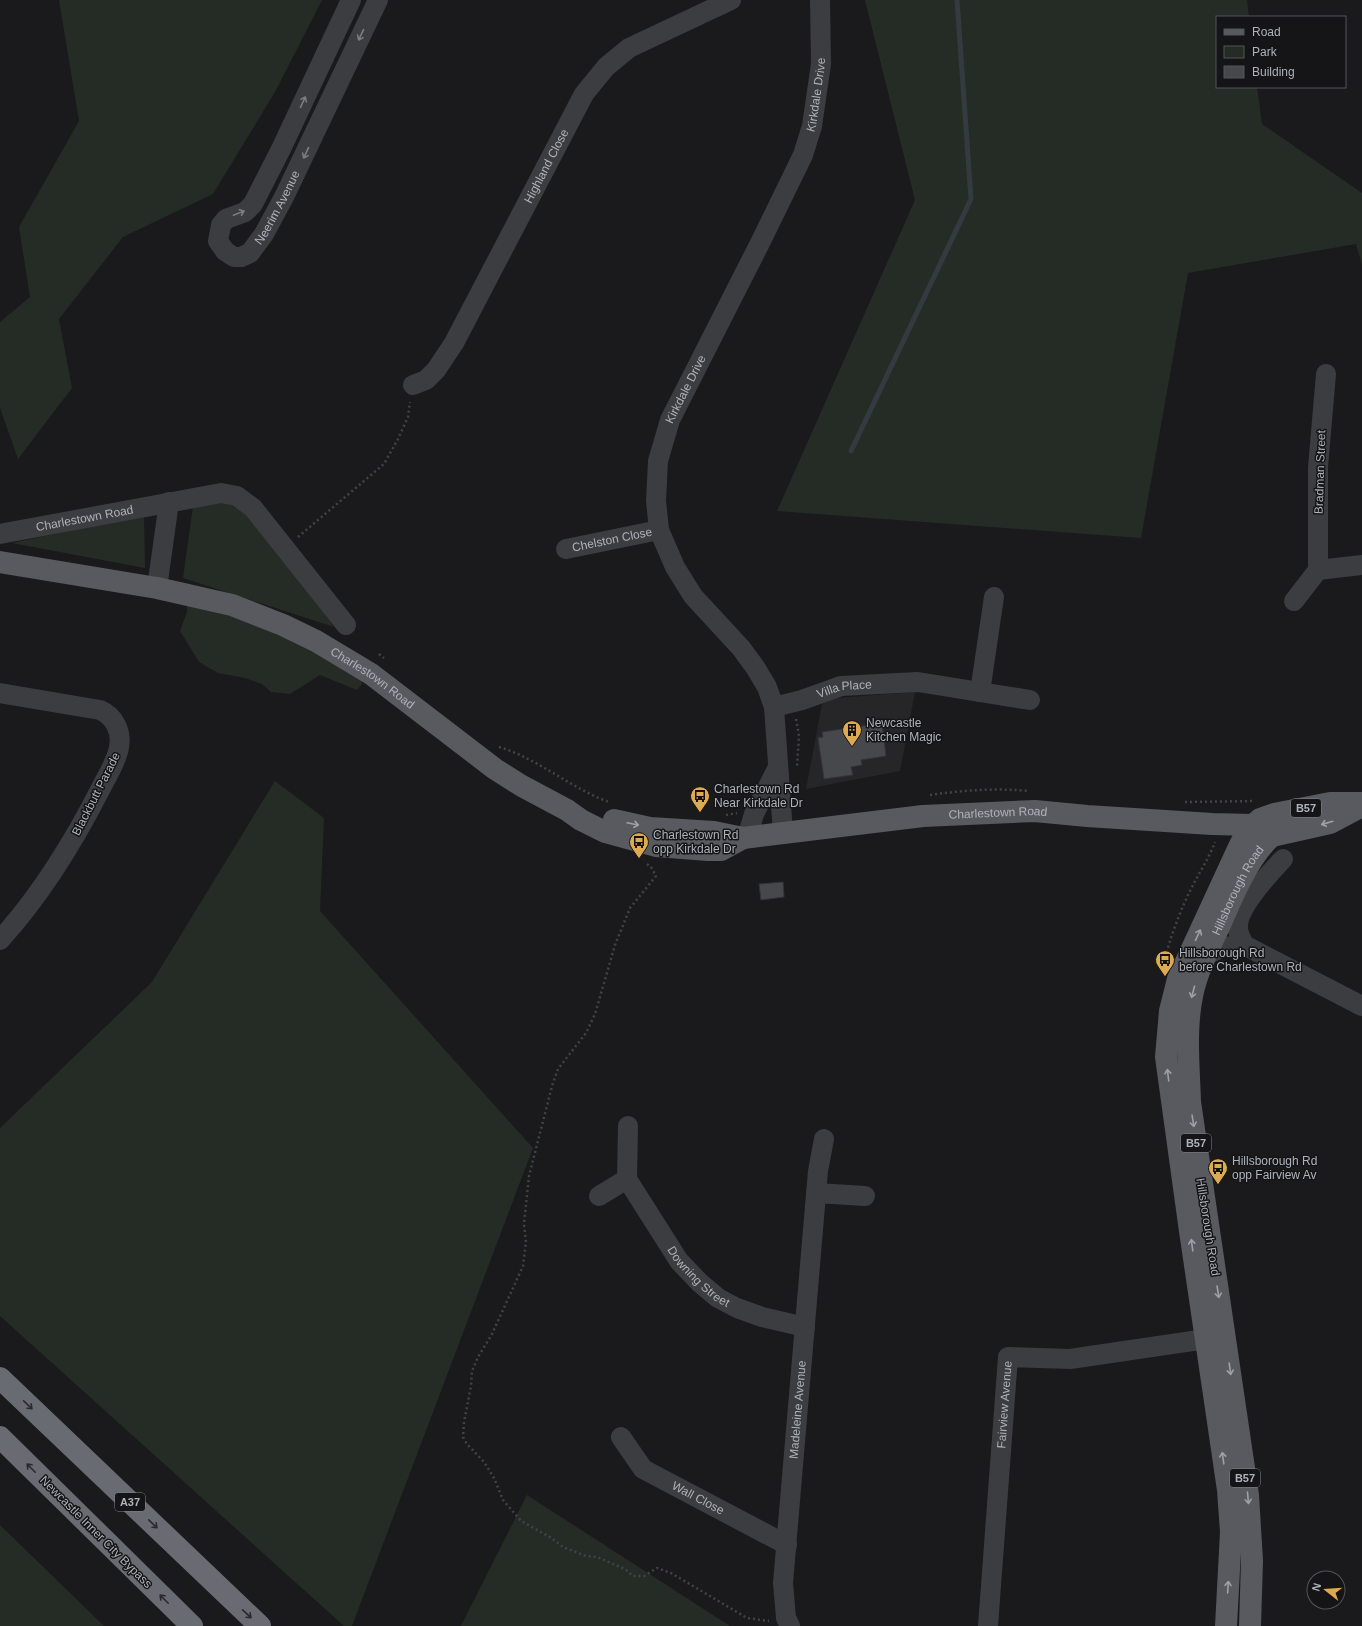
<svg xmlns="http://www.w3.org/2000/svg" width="1362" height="1626" font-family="Arial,sans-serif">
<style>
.built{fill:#262629}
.green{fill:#252c25}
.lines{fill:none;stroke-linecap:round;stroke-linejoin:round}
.stream{stroke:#333b41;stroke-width:5}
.building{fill:#47484c;stroke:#343438}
.path{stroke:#424347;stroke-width:2.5;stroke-dasharray:2 3;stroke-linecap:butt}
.minor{stroke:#3c3d41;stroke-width:20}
.major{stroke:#585a5f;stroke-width:22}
.highway{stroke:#686b71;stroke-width:22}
.oneway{stroke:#7b7d84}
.oneway2{stroke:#9da0a8}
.oneway3{stroke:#2a2a2e}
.labels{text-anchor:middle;stroke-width:3;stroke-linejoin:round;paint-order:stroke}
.shield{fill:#151517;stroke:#808389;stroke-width:1}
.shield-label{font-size:11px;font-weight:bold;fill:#aeb2ba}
.street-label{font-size:12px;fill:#aeb2ba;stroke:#151517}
.poi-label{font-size:12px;fill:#aeb2ba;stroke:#151517;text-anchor:start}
</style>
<rect width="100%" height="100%" fill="#1a1a1c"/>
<polygon class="built" points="915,692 900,771 806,789 823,699"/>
<g class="green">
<polygon points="59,0 322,0 275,92 213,194 123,237 59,319 72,388 18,459 0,408 0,322 30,297 19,227 79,121"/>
<polygon points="865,0 1247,0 1249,17 1217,17 1217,87 1257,87 1262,124 1362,193 1362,265 1356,244 1188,273 1141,538 777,511 915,200"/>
<polygon points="194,499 244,500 334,627 183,578"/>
<polygon points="144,515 145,568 12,543"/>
<polygon points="187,604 274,627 361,678 362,684 357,690 320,675 290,694 271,692 262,684 245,678 218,673 199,662 180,631 187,612"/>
<polygon points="275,781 324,818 320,911 533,1148 352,1626 344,1626 0,1316 0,1128 152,982"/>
<polygon points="527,1495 730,1626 461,1626"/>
<polygon points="0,1525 104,1626 0,1626"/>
</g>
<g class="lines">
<polyline class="stream" points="851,451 971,199 957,0"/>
</g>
<g class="building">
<polygon points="882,723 886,756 861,760 862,765 851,767 853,775 824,779 818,738 823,737 822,732"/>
<polygon points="783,882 784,897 761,900 759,884"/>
</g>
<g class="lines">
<g class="path">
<polyline points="298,537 384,464 398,439 408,417 410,402"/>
<polyline points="379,654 384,658"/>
<polyline points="796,719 799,736 797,767"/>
<path d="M499,747C539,759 570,788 609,802"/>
<path d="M930,795C964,790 995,788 1029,791"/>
<polyline points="1185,802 1254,801"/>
<polyline points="726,815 737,813"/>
<polyline points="647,864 651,867 656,876 630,908 615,945 595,1014 586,1033 558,1069 552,1086 529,1176 524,1224 526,1242 523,1266 492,1334 478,1357 472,1371 471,1386 464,1422 463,1437 467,1444 484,1462 494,1478 503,1500 521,1521 550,1537 563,1547 586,1556 597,1557 625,1569 633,1576 644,1576 657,1568 671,1573 747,1618 769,1621"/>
<path d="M1164,962C1170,938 1180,911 1191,889C1199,873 1209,858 1215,842"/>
</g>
<g class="minor">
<path id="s1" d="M351,0L282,147L253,204L245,212L226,219L221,225L218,241L225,251L234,257H241L250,253L264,234L284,197L378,0"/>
<polyline points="1326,374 1318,467 1318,570 1362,565"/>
<path id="s2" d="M413,385L426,380L436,370L454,343L584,94L606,67L629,48L731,0"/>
<path id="s3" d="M0,534L221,493L237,496L253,508L346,625"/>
<path id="s4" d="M566,549L659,530"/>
<polyline points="157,588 169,502"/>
<polyline points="1294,601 1318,570"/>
<polyline points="980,692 994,597"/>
<path d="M0,693L100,710C114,716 122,731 119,747C117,761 107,776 101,788C73,843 41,895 0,940"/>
<path id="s5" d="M774,707L802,700L841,686L898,683L918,682L1030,700"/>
<path id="s6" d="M783,833L774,707L767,687L755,667L741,648L693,596L675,567L659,530L656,501L658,461L670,420L761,241L803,155L812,126L821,64L820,0"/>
<polyline points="747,838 754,814 778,767"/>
<path d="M1244,945C1241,938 1237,932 1238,925C1239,905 1270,873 1283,859"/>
<polyline points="1206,955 1223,947 1244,945 1362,1006"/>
<path id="s7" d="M628,1126L627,1179L679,1261L700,1283L718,1298L737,1308L762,1317L805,1327"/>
<polyline points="816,1193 865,1196"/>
<polyline points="599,1196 627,1179"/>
<path id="s8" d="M621,1437L643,1469L787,1545"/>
<path id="s9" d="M790,1626L786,1618L783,1583L818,1171L824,1139"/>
<path id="s10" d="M988,1626L1008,1357L1070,1359L1206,1339"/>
</g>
<g class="major">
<path id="s11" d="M0,562L157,588L232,605L283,625L316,641L371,674L495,769L522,786L567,810L581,820L605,832L656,846L708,850H721L743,838"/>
<path id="s12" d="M614,820L650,828L714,832L743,838L923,816L1035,811L1087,816L1212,824L1253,825L1262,830"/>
<polyline points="1226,1626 1231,1532 1228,1490 1190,1231 1166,1057 1170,1011 1178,979 1238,849 1245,835 1253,825 1260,819 1274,814 1330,803 1362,803"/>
<path id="s13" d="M1250,1626L1252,1561L1248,1495L1190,1102C1189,1067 1185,1031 1192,996C1197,971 1209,948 1220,925C1232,897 1249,856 1272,836L1330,823L1362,806"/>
</g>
<g class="highway">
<polyline points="0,1378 260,1626"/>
<polyline points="0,1437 192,1626"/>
</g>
</g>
<defs><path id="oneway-shaft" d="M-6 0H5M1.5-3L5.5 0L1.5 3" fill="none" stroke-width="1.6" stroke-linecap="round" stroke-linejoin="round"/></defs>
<g class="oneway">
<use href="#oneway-shaft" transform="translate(361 35) rotate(115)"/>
<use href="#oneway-shaft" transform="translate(303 102) rotate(-65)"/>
<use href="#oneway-shaft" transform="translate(306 153) rotate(115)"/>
<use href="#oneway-shaft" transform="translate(239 213) rotate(-22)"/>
</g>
<g class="oneway2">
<use href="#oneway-shaft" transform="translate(1327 823) rotate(164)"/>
<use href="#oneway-shaft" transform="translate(633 824) rotate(12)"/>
<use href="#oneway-shaft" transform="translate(1198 935) rotate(-65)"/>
<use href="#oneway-shaft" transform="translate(1193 992) rotate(105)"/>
<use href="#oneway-shaft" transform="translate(1168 1075) rotate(-97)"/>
<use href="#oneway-shaft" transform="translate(1193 1121) rotate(81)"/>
<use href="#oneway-shaft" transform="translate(1192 1245) rotate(-98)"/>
<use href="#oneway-shaft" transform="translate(1218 1292) rotate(81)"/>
<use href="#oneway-shaft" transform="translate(1230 1369) rotate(82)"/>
<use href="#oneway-shaft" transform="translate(1223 1458) rotate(-98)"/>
<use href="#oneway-shaft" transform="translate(1248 1498) rotate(85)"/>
<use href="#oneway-shaft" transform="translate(1228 1587) rotate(-87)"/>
</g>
<g class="oneway3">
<use href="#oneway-shaft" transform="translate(28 1405) rotate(44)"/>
<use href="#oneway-shaft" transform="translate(31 1468) rotate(-135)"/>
<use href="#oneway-shaft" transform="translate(153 1524) rotate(44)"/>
<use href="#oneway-shaft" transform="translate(164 1599) rotate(-135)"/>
<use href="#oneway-shaft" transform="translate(247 1614) rotate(43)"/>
</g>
<defs>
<g id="building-pin" transform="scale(1)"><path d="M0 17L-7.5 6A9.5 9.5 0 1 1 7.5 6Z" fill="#deaa51" stroke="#151517"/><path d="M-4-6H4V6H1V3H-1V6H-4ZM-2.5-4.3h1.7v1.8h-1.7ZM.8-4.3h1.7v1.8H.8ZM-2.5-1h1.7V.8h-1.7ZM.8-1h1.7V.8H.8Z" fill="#111"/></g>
<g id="bus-pin" transform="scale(1)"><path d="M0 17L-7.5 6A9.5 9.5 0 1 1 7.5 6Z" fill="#deaa51" stroke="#151517"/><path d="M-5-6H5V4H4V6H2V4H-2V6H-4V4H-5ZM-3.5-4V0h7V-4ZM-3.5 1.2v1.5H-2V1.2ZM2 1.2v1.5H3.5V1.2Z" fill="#111"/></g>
</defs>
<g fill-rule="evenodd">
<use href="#building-pin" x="852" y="730"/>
<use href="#bus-pin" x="700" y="796"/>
<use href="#bus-pin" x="639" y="842"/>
<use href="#bus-pin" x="1165" y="960"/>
<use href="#bus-pin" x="1218" y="1168"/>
</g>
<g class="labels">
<g class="shield">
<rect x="1291" y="799" width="30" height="18" rx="3"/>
<rect x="1181" y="1134" width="30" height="18" rx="3"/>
<rect x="1230" y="1469" width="30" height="18" rx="3"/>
<rect x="115" y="1493" width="30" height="18" rx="3"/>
</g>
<g class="shield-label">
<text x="1306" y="812">B57</text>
<text x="1196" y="1147">B57</text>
<text x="1245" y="1482">B57</text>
<text x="130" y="1506">A37</text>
</g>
<g class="street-label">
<text dy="4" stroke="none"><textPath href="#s6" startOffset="810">Kirkdale Drive</textPath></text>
<text dy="4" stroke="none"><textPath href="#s2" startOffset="260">Highland Close</textPath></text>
<text dy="4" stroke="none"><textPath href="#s1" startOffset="375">Neerim Avenue</textPath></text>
<text dy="4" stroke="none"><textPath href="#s6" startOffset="486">Kirkdale Drive</textPath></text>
<text transform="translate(1320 472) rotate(-88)" y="4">Bradman Street</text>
<text dy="4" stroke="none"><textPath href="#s3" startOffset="86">Charlestown Road</textPath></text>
<text dy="4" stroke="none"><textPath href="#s4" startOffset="47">Chelston Close</textPath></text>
<text dy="4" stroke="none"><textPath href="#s11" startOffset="395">Charlestown Road</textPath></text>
<text dy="4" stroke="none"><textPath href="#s5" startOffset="73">Villa Place</textPath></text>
<text transform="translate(96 794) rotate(-63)" y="4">Blackbutt Parade</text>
<text dy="4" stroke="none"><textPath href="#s12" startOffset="387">Charlestown Road</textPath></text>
<text dy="4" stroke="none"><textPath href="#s13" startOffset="750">Hillsborough Road</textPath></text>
<text transform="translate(1208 1227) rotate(81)" y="4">Hillsborough Road</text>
<text dy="4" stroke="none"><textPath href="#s7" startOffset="175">Downing Street</textPath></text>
<text dy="4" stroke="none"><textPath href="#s10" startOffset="222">Fairview Avenue</textPath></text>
<text dy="4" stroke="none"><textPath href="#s9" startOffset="218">Madeleine Avenue</textPath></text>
<text dy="4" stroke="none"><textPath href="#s8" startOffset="101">Wall Close</textPath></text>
<text transform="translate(96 1532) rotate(45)" y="4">Newcastle Inner City Bypass</text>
</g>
<g class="poi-label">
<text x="866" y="727">Newcastle<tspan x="866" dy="14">Kitchen Magic</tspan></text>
<text x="714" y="793">Charlestown Rd<tspan x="714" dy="14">Near Kirkdale Dr</tspan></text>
<text x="653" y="839">Charlestown Rd<tspan x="653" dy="14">opp Kirkdale Dr</tspan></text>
<text x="1179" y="957">Hillsborough Rd<tspan x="1179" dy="14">before Charlestown Rd</tspan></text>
<text x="1232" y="1165">Hillsborough Rd<tspan x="1232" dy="14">opp Fairview Av</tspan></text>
</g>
</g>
<rect x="1216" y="16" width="130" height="72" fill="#151517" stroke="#525458"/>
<rect x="1224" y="29" width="20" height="6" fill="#585a5f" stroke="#525458"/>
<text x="1252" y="36" font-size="12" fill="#aeb2ba">Road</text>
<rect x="1224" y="46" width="20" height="12" fill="#252c25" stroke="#525458"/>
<text x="1252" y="56" font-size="12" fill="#aeb2ba">Park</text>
<rect x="1224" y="66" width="20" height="12" fill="#47484c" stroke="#525458"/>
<text x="1252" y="76" font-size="12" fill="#aeb2ba">Building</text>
<g transform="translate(1326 1590) rotate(287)"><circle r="19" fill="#151517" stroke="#525458"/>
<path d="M0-3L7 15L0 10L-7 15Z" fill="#deaa51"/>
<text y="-6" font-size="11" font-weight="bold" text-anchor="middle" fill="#aeb2ba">N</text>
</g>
</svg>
